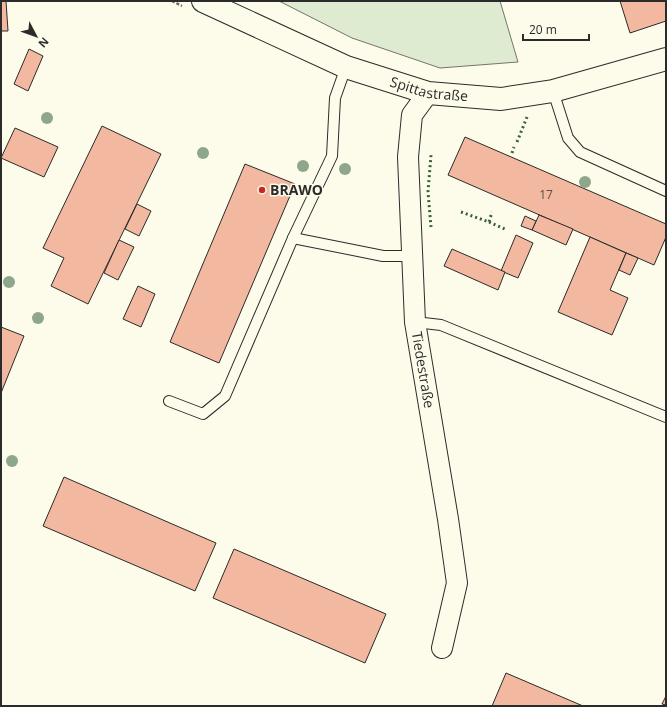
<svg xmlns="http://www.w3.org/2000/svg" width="667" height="707" font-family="'Open Sans',sans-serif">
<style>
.green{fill:#deebd1;stroke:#74746e}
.building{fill:#f2b8a0;stroke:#2b2b2b}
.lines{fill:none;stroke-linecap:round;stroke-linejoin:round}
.lane-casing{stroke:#2b2b2b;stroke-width:12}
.street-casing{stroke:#2b2b2b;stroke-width:22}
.secondary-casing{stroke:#2b2b2b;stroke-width:24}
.path{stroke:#6a6964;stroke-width:2.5;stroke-dasharray:3 2;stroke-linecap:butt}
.lane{stroke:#fdfbea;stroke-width:10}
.street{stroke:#fdfbea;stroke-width:20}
.secondary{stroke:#fdfbea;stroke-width:22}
.hedge{stroke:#34623c;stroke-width:3;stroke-dasharray:2 3;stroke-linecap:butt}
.tree{fill:#8ea78a}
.poi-dot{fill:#c62828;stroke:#fdfbea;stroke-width:1.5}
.labels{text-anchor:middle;stroke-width:3;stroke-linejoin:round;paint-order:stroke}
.number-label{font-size:12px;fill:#5d4e48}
.street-label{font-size:14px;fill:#2b2b2b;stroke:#fdfbea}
.poi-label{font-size:14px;font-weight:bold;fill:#2b2b2b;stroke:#fdfbea;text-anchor:start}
</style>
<rect width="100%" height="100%" fill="#fdfbea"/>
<polygon class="green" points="279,1 500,1 518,62 440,68 352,38"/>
<g class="building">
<polygon points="1,1 6,1 8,31 1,31"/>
<polygon points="620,1 666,1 666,21 630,33"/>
<polygon points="29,49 43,56 28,91 14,84"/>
<polygon points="102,126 161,154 88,304 51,286 64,258 43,248"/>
<polygon points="15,128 58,147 44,177 1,158"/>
<polygon points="465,137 666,224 666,237 654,265 448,175"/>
<polygon points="245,164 295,184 219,363 170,342"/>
<polygon points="137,204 151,211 139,236 125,229"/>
<polygon points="539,215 573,229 566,245 532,230"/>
<polygon points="525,216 536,221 532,230 521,226"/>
<polygon points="516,235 533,243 518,278 501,271"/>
<polygon points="590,237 626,253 610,290 628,298 612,335 558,312"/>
<polygon points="119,240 134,247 118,280 104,273"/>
<polygon points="452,249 505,272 498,290 444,266"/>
<polygon points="626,253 638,258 630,275 619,270"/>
<polygon points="138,286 155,294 141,327 123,319"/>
<polygon points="1,327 24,336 1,393"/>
<polygon points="64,477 216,543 195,591 43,526"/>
<polygon points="234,549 386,614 365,663 213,598"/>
<polygon points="506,673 583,706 492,706"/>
<polygon points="666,696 666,705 662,704"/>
</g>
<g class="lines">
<g class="lane-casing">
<g id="lane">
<polyline points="553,91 568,138 580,152 666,191"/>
<polyline points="293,238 383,256 411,256"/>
<polyline points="415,322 441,325 666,417"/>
<polyline points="169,401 203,414 225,396 293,238 332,156 335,98 346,67"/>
</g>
</g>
<g class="street-casing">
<g id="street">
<path id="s1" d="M428,93L412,115L408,157L415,322L448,519L457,583L442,648"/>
</g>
</g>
<g class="secondary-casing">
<g id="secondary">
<path id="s2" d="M203,1L346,67L428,93L501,99L553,91L666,59"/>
</g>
</g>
<polyline class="path" points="172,1 182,6"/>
<use href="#lane" class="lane"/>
<use href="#street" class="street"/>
<use href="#secondary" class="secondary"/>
<g class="hedge">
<polyline points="517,142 527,117"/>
<polyline points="512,153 514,147"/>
<polyline points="461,212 489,222 492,212"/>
<polyline points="489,222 505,229"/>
<polyline points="431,227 428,192 431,155"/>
</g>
</g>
<g class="tree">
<circle cx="47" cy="118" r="6"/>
<circle cx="203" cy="153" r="6"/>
<circle cx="303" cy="166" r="6"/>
<circle cx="345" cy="169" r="6"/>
<circle cx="585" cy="182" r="6"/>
<circle cx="9" cy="282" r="6"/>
<circle cx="38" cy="318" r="6"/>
<circle cx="12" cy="461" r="6"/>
</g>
<circle class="poi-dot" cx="262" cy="190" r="4"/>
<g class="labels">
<g class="number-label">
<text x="546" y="199">17</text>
</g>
<g class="street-label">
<text dy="5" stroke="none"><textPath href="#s2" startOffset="244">Spittastraße</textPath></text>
<text dy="5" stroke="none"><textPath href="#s1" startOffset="283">Tiedestraße</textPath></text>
</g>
<g class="poi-label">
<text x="270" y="195">BRAWO</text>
</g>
</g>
<rect width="667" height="707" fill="none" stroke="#2b2b2b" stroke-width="4"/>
<g transform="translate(36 36) rotate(131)" stroke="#fdfbea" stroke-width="3" paint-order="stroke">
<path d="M0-3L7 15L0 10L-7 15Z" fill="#2b2b2b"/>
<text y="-6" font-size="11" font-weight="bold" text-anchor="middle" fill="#2b2b2b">N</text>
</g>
<path d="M523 34v6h66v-6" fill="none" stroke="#2b2b2b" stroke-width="2"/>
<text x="529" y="34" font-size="12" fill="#2b2b2b" stroke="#fdfbea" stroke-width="3" paint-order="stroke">20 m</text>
</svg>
